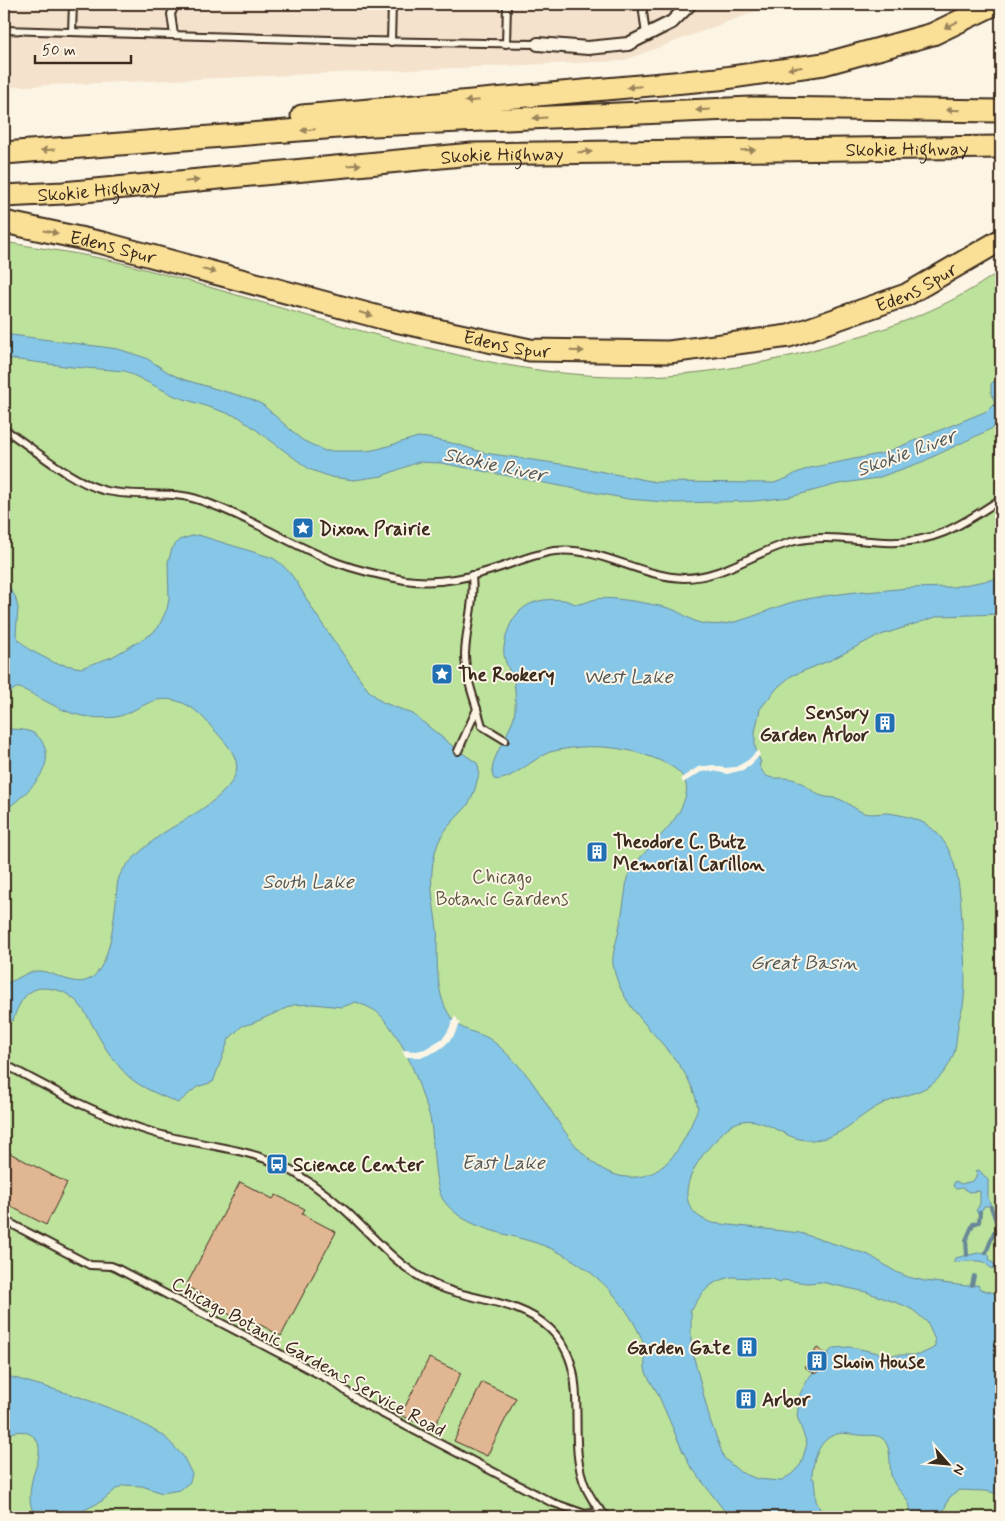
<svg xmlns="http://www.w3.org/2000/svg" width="1005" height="1521" font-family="Mynerve,sans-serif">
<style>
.built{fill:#f4e2cc}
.green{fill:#bce29c;stroke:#7c865d}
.water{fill:#86c7e7;stroke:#688897;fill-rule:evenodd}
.pier{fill:#fcf5e5}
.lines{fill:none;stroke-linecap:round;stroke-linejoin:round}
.stream{stroke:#688897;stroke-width:4}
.building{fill:#e1b692;stroke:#3b2a1e}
.lane-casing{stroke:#3b2a1e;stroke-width:10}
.street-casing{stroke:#3b2a1e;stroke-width:16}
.highway-casing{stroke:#3b2a1e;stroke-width:25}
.lane{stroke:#fcf5e5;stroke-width:6}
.street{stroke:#fcf5e5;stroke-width:12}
.highway{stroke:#fadf96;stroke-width:21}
.oneway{fill:#9a845a}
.labels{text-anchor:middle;stroke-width:4;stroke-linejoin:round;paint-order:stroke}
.street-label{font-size:19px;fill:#3b2a1e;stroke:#fcf5e5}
.poi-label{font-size:19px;font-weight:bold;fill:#3b2a1e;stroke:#fcf5e5;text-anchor:start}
.park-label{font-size:19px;fill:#5b583e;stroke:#fcf5e5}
.water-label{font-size:20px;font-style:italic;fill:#52595a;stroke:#fcf5e5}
</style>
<rect width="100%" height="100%" fill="#fcf5e5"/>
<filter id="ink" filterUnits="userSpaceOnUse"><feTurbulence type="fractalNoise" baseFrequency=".02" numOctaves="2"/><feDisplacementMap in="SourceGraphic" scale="10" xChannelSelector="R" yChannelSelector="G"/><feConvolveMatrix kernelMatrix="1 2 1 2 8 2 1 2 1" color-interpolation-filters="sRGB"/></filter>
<g filter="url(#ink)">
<polygon class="built" points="4,4 776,4 622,61 4,87"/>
<path class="green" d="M4,242C45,249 86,254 126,264C230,291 332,326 437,350C494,364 552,375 611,376C688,378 763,366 836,343C859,336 883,330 905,321C939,308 972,291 1001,270V1517H4Z"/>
<g class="water">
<polygon points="4,334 118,349 146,358 171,374 185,380 251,399 263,405 302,440 325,451 367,451 378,449 418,437 428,438 456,444 485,453 567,465 656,482 774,483 788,478 796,473 810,468 884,453 987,411 995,403 991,392 991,384 994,381 1001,379 1001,424 922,462 877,478 838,484 790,497 755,501 676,503 628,499 441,463 418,462 382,476 354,480 331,477 309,469 239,417 175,396 125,371 72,367 4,358"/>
<path d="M198,535L273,558C294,571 302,593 315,613C332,639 350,664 368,690L382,702L413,714L455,748L477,763C480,769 479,775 477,781C475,790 472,799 467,806C458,817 445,827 439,841C435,850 433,860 432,870C430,891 435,910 437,930C438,935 437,940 437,945C437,965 437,991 446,1009C459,1033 468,1028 488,1038C495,1042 502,1049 508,1055C519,1065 529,1077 537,1089C559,1122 589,1182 637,1177C671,1174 687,1136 698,1108C689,1050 621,1021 613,964C612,954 616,944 618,934C622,915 625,897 627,878C641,848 675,831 685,798C690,783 682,772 669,765C633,746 589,742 550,752C535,757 507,784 494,779C485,761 514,732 515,709C515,700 516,691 514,683C511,671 502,660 504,647C509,612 528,596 564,600C569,601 573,604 578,604C585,604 590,600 596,599C610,596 653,604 668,608C681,611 692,623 706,624C738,628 767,608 797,601C819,596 842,594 864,591L867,592L908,588L953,587L1001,578V614L939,616L875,637L831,660L791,676L778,687L760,709L755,732V747L761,763L759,764C766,786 780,774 795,780C804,783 811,791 819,795C826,798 832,797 839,799C848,802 855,810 864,813C872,815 880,813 888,813C896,814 905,816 912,818C963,834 960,897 963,941C965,962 966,985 963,1006C961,1013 959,1019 958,1026C956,1037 957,1048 952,1058C948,1068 939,1080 929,1086C914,1095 896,1097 880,1105C854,1118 840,1141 808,1140C781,1140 760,1109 732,1125C726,1128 721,1134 717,1139C693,1162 666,1207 712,1223L800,1233L869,1255L896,1272L908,1277L925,1281L966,1286L978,1285L980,1289L1001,1295V1494L985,1491L959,1490L949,1498L941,1517H911C912,1495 896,1494 891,1475C889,1464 892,1445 882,1438C877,1434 866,1436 860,1435C853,1435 844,1432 837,1434C819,1438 812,1462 812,1478L814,1479L816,1501L824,1517H729L689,1464C687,1457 683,1453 681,1447C673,1429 665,1410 657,1392C653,1385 648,1378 646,1372C643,1364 647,1352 643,1342C626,1298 586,1261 542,1245C510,1233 466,1231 444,1201C433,1186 434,1142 431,1123C430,1114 426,1106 423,1097C414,1069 403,1040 382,1017C376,1009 365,1006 356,1002L342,1007L313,1004L293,1005L253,1023L242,1026L229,1039L213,1082L197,1087L178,1103C161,1095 140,1088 127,1075C119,1067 109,1054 103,1044C87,1018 80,988 42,988C25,989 18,1006 13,1020L7,1023L4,1022V984C16,981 26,971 39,971C56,972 74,988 90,979C110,967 113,924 116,902C117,893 116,881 121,873C127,862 154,839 165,832C185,819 244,790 236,761C233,750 224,741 217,733C210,726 204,717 196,711C181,699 162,695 144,705C135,709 126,715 116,717C108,718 98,718 90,717C64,715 43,698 20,688H16L4,697V581L15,596L18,608L16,635L20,641L30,650L55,663L81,668L112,657L150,635L158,628L167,609L169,599L168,562L172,549L179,540L192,536ZM732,1277L773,1279L780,1282L783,1280L807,1283L821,1282L866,1292L903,1305L913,1310L927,1322L935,1340V1346L932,1349L919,1355H888L850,1347L833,1348L827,1354L808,1379L800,1394L797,1416L807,1444L801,1464L792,1474L780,1481L757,1479L740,1472L724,1458L710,1420L693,1354L691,1345V1313L690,1310H692C701,1292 712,1280 732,1277Z"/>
<path d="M4,729C12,729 23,729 31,732C37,734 42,740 44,746C56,771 21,798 4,811Z"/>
<polygon points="979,1170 988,1180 988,1198 991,1206 984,1206 981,1212 978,1213 976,1211 980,1204 980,1191 969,1192 962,1188 956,1189 953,1186 955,1181 961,1184 973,1181 977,1175 975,1171"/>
<path d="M983,1252L989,1255L990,1261L996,1265L995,1269C989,1268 989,1266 985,1263C981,1259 959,1262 953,1262L955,1258Z"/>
<path d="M4,1375L77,1396L125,1414L164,1436L183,1456L192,1474L190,1482L180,1490L162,1493L142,1486L124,1485L116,1489L102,1501L71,1517H36C33,1513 30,1505 30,1499C30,1492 31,1483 33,1476C37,1463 46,1443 30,1434C21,1429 12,1432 4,1436Z"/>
</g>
<g class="pier">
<polygon points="758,750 760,755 751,765 743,770 727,774 713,771 701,772 683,783 681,778 698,767 713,765 724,768 736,767 748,760"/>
<polygon points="455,1016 460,1023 459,1026 453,1037 444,1046 437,1051 423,1057 405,1057 402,1050 416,1051 425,1049 443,1038 448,1031"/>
</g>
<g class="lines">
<g class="stream">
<polyline points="991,1207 996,1221"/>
<polyline points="986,1253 994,1232"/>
<polyline points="967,1255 966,1240 973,1224 979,1222 980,1212"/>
<polyline points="997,1267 1001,1265"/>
<polyline points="972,1285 974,1276"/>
</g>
</g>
<g class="building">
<polygon points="4,1150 67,1183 46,1225 4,1203"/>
<polygon points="240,1182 273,1199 276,1195 305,1209 302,1214 336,1232 281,1336 248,1318 245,1323 216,1307 218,1303 186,1286"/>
<polygon points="817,1348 828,1355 816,1374 805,1367"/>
<polygon points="429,1358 461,1373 433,1430 401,1415"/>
<polygon points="482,1382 516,1398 487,1456 454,1441"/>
</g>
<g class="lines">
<g class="lane-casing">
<g id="lane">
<polyline points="642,4 646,35"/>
<polyline points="4,30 365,41 538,44"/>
<polyline points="72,32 73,4"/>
<polyline points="174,35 171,14 176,4"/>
<polyline points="391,42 392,4"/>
<polyline points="506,44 507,4"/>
<path d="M4,429C35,449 68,480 103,490C129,497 156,492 183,496C193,497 203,501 213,505C256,521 295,547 338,563C360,571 383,576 405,580C439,585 472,577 504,566C521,560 538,553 555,551C599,546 640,577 684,578C724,578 757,550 795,541C824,534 855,541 885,542C935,544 961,525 1001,499"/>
<path d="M472,575C475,602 466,627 465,654C465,678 476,703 482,726L505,740"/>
<polyline points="458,751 477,709"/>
<path d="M4,1064C54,1091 103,1118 158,1134C198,1145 240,1147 278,1164C303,1176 325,1192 346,1211C372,1235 395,1264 427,1281C466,1302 515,1297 549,1328C599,1374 558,1447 592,1499C597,1507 601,1512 608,1517"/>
<polyline points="4,1220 90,1265 111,1266 116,1268 332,1381 364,1404 551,1502 585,1514 600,1512"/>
</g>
</g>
<g class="street-casing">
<polyline id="street" points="538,44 588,48 628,44 672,22 690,4"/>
</g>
<g class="highway-casing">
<g id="highway">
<polyline points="302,116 718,79 824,64 933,34 995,4"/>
<polyline points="4,153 351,126 751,108 1001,111"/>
<path id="s1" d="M4,196L63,193L472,154L1001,147"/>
<path id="s2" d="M4,222L103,243L386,319L530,350L669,352L789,336L906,295L1001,240"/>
</g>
</g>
<use href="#lane" class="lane"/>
<use href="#street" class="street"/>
<use href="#highway" class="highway"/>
</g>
<defs><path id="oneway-solid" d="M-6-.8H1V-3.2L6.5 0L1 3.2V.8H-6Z" transform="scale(1.25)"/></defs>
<g class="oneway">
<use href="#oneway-solid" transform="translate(951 25) rotate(154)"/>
<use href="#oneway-solid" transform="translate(795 68) rotate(172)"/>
<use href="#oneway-solid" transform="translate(634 87) rotate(175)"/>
<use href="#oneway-solid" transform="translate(472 101) rotate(175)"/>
<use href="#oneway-solid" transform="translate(703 110) rotate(177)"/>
<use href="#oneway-solid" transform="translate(953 110) rotate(-179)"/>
<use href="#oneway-solid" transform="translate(540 118) rotate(177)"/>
<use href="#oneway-solid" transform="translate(308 130) rotate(175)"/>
<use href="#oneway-solid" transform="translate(48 150) rotate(176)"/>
<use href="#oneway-solid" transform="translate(748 150) rotate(-1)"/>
<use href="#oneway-solid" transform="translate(585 152) rotate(-1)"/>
<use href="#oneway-solid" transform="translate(354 165) rotate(-6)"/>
<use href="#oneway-solid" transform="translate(192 181) rotate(-6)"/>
<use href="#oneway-solid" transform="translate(51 232) rotate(12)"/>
<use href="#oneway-solid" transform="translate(209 271) rotate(15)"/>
<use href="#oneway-solid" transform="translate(366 314) rotate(15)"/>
<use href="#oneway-solid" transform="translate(577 351) rotate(1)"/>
</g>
</g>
<defs>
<g id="sight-square" transform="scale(1.125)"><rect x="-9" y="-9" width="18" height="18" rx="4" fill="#1f6fb2" stroke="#fcf5e5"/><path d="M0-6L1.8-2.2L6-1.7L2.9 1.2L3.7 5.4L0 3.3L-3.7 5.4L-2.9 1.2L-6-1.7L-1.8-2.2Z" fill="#fff"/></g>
<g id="building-square" transform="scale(1.125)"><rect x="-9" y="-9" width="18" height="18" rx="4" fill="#1f6fb2" stroke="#fcf5e5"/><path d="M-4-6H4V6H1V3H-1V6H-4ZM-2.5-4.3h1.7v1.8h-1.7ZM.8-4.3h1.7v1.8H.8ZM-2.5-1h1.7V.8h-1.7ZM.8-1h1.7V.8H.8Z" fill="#fff"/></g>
<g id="bus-square" transform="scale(1.125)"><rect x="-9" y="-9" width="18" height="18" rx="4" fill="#1f6fb2" stroke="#fcf5e5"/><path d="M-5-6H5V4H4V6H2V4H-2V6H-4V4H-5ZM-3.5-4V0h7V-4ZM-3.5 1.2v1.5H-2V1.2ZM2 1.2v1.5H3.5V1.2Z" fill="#fff"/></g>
</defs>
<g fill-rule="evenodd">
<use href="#sight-square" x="303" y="528"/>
<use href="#sight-square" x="442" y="674"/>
<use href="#building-square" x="885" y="723"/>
<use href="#building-square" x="597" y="852"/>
<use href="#bus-square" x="277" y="1164"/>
<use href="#building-square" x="747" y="1347"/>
<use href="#building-square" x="817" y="1361"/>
<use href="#building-square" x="746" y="1399"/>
</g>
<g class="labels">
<g class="street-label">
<text dy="7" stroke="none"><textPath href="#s1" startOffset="905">Skokie Highway</textPath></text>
<text dy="7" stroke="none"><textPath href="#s1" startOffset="500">Skokie Highway</textPath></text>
<text dy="7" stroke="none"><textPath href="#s1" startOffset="95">Skokie Highway</textPath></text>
<text dy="7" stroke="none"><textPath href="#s2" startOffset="112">Edens Spur</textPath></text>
<text dy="7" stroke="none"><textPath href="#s2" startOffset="938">Edens Spur</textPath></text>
<text dy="7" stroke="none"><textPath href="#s2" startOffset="518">Edens Spur</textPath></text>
<text transform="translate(309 1356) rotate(29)" y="7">Chicago Botanic Gardens Service Road</text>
</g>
<g class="poi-label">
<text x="319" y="535">Dixon Prairie</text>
<text x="458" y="681">The Rookery</text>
<text x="869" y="719" text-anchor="end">Sensory<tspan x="869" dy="22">Garden Arbor</tspan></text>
<text x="613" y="848">Theodore C. Butz<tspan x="613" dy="22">Memorial Carillon</tspan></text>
<text x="293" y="1171">Science Center</text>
<text x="731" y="1354" text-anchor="end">Garden Gate</text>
<text x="833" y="1368">Shoin House</text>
<text x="762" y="1406">Arbor</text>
</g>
<g class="park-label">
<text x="502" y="883">Chicago<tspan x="502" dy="22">Botanic Gardens</tspan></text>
</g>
<g class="water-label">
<text transform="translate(906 452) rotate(-20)" y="7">Skokie River</text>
<text transform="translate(495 464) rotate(12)" y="7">Skokie River</text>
<text x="628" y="683">West Lake</text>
<text x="308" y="888">South Lake</text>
<text x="804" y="969">Great Basin</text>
<text x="503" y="1169">East Lake</text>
</g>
</g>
<rect width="1005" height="1521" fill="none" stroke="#fcf5e5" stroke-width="20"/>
<rect x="10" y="10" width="985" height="1501" fill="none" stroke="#3b2a1e" stroke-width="2" filter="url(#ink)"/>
<g transform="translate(948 1464) rotate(117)" stroke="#fcf5e5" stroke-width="4" paint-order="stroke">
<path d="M0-4L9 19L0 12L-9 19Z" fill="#3b2a1e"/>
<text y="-8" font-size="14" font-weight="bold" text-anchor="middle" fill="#3b2a1e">N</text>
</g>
<path d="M35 55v8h96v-8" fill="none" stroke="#3b2a1e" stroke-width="2.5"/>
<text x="42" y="55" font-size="15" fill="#3b2a1e" stroke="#fcf5e5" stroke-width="4" paint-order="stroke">50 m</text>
</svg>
